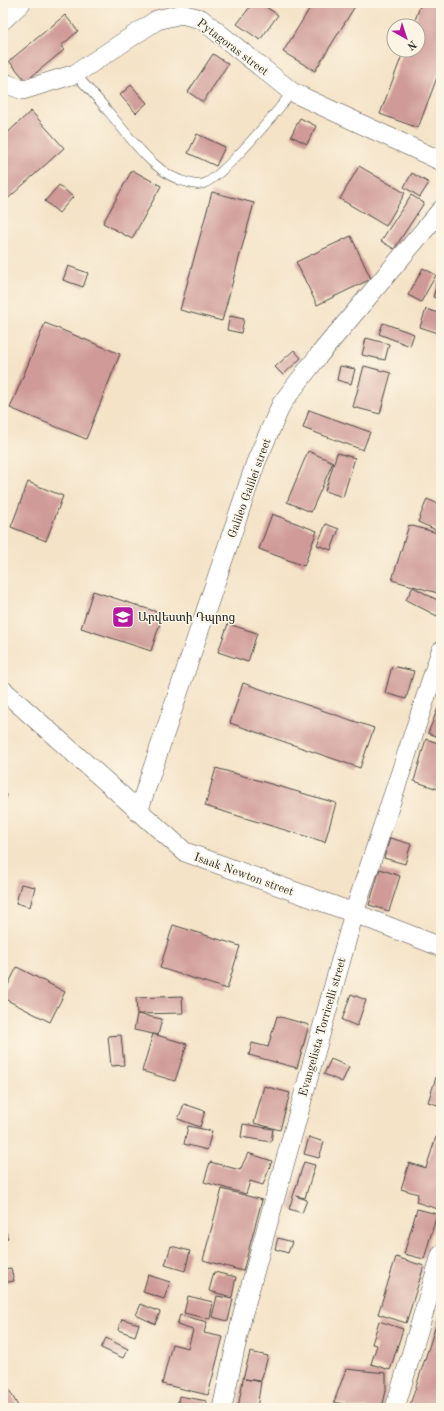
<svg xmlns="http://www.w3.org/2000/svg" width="444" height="1411" font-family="'Old Standard TT','Noto Serif Armenian',serif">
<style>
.building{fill:#cf9a97}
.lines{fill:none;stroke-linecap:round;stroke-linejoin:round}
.service-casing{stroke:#494742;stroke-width:10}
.minor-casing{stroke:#494742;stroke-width:20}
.service{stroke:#fff;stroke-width:9}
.minor{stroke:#fff;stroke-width:19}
.labels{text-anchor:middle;stroke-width:3;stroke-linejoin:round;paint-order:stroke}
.street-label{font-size:12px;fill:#2b2b2b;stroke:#fcf5e5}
.poi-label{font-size:12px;fill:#2b2b2b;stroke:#fcf5e5;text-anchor:start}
</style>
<rect width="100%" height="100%" fill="#fcf5e5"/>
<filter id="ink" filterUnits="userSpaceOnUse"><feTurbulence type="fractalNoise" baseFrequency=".025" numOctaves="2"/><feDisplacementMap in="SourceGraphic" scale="8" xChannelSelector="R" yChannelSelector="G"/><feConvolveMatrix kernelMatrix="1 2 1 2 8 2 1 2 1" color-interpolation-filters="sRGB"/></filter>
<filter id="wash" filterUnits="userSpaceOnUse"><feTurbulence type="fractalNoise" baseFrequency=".012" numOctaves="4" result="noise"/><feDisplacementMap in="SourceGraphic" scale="16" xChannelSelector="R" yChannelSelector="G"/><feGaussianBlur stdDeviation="0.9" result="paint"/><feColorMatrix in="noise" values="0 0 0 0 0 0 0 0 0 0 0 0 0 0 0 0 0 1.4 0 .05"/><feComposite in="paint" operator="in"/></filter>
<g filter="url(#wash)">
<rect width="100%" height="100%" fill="#f4e3c7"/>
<g id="blocks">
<g class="building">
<polygon points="253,3 260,3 278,15 260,40 237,24"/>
<polygon points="313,3 357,3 315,71 283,52"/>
<polygon points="421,3 438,3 441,4 441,67 418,128 380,114 404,50 418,50 418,26 413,26"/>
<polygon points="65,15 78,31 61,46 64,50 26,81 9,61"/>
<polygon points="213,54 228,64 203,102 188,92"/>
<polygon points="131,85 147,103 136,113 120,95"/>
<polygon points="31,111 64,148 3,203 3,137"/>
<polygon points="300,118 316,126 307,144 291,136"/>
<polygon points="197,134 225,147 216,166 188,153"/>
<polygon points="359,166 405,193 386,226 340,199"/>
<polygon points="132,170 161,186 132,239 103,223"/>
<polygon points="412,173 429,183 420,197 404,187"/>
<polygon points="59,185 73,197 59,213 45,201"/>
<polygon points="212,192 254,203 222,321 180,310"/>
<polygon points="411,195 424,203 394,249 381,241"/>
<polygon points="3,236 7,240 3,245"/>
<polygon points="351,236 371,279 317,305 296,262"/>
<polygon points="68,266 88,273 83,287 63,280"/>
<polygon points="423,268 436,275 421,302 408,295"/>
<polygon points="441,272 441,300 433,297"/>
<polygon points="426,309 441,314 441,334 420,327"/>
<polygon points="230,316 244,319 241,333 227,330"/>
<polygon points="45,323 120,354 86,439 10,408"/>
<polygon points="383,323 414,334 410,346 379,334"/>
<polygon points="366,338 389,344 385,360 362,355"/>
<polygon points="294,350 301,358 283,375 275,367"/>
<polygon points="340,366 355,369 351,384 337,380"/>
<polygon points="364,366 391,373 380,414 353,407"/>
<polygon points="309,410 370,432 363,450 303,428"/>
<polygon points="308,451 333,462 311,512 287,502"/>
<polygon points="337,453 355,458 343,497 325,491"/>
<polygon points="28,482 63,496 46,541 11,527"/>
<polygon points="427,499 441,505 441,532 418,522"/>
<polygon points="272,514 317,531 304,566 259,549"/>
<polygon points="326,524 339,529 331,550 317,545"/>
<polygon points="409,525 441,534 441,594 392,580"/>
<polygon points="413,587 441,602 441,608 437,616 406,600"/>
<polygon points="93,591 163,614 151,651 81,628"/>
<polygon points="228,624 257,633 248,662 218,652"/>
<polygon points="392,666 414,671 406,699 385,693"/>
<polygon points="243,683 374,728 360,768 230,723"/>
<polygon points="441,700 441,738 428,733"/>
<polygon points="426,739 441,744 441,790 414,781"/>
<polygon points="216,768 336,803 325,842 205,806"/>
<polygon points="3,793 7,795 3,805"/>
<polygon points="390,838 411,844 405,864 384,858"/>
<polygon points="380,869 400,876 389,911 369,905"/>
<polygon points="21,884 35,887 30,907 16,903"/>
<polygon points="173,925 240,946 227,989 160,968"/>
<polygon points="17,967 65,992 50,1022 3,998 3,995"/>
<polygon points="351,994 366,1000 357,1026 342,1020"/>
<polygon points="182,996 183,1013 137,1014 136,998"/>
<polygon points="137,1014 162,1019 158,1035 134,1030"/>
<polygon points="277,1016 309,1025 297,1068 249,1055 252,1043 268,1047"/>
<polygon points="153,1034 187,1044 175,1081 142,1071"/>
<polygon points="121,1035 124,1065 111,1066 108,1036"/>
<polygon points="331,1059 349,1067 342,1082 324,1074"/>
<polygon points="441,1062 441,1106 428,1102"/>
<polygon points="264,1086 290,1093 280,1130 254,1123"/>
<polygon points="184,1104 205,1111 200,1127 178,1119"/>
<polygon points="243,1124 273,1129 271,1142 241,1137"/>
<polygon points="188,1126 212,1131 207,1150 184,1144"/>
<polygon points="309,1137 324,1142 319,1158 304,1154"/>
<polygon points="436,1137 441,1139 441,1210 416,1202 418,1194 401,1189 409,1163 426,1168"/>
<polygon points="248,1153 272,1161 263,1185 250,1181 246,1194 204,1182 210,1162 240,1170"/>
<polygon points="304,1162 315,1165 305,1198 296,1196 307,1200 302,1213 289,1209"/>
<polygon points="222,1189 262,1200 243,1271 203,1260"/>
<polygon points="417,1209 437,1214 424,1259 404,1254"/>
<polygon points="3,1226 8,1238 3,1241"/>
<polygon points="278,1238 292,1242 288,1253 275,1249"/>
<polygon points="171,1246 190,1251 185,1271 165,1265"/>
<polygon points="396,1257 424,1266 406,1323 378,1314"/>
<polygon points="11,1268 14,1281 3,1283 3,1269"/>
<polygon points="214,1272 236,1277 232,1297 209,1291"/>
<polygon points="148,1275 170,1282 164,1299 143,1292"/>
<polygon points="188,1296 213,1302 210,1319 184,1313"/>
<polygon points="217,1296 233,1299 228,1321 212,1317"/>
<polygon points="141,1304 160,1312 155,1324 136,1315"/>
<polygon points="441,1310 441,1402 439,1408 409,1408"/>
<polygon points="180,1315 207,1322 204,1333 223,1337 208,1395 162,1384 172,1344 188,1348 193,1330 177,1325"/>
<polygon points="122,1319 139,1324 135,1336 118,1330"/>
<polygon points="379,1321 403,1329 390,1370 371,1364 377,1345 372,1344"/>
<polygon points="106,1338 128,1349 123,1358 101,1348"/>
<polygon points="250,1352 268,1356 261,1381 245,1379 261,1382 257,1408 238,1408 243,1379"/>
<polygon points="346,1369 386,1373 386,1391 382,1408 347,1408 347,1405 334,1402"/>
<polygon points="6,1384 19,1408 3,1408 3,1386"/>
<polygon points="179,1396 207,1401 205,1408 177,1408"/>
</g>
</g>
</g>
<g filter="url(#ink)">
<use href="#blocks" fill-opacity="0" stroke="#494742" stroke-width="1"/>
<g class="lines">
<g class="service-casing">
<path id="service" d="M75,74C86,86 97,97 107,110C129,135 155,177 190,183C193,184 198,185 202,184C220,181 279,109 292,92"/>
</g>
<g class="minor-casing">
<g id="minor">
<polyline points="3,20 21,3"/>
<polyline points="3,81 7,84 23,90 75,74 157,20 181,14 201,19 292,92 441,161"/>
<polyline points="3,690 185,852 354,913 441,947"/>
<polyline points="138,812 256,462 282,403 319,355 441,210"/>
<polyline points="222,1408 243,1313 354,913 441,651"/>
<polyline points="395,1408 441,1255"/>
</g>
</g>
<use href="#service" class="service"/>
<use href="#minor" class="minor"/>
</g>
</g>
<defs>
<g id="university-square" transform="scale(1.15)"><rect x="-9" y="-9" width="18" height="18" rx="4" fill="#b5179e" stroke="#fcf5e5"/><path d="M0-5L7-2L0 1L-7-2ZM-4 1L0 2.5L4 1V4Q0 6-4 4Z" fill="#fff"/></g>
</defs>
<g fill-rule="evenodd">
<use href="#university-square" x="123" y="617"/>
</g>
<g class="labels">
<g class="street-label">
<text transform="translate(233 47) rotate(37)" y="4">Pytagoras street</text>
<text transform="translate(249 488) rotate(-70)" y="4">Galileo Galilei street</text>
<text transform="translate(244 874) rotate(20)" y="4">Isaak Newton street</text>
<text transform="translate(322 1027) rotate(-74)" y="4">Evangelista Torricelli street</text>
</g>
<g class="poi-label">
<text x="138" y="621">Արվեստի Դպրոց</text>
</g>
</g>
<rect width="444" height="1411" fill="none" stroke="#fcf5e5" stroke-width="16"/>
<g transform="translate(406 38) rotate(141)"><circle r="19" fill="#fcf5e5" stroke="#a8a49b"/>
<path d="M0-3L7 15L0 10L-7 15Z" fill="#b5179e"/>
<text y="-6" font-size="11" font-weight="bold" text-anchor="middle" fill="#2b2b2b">N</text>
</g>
</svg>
